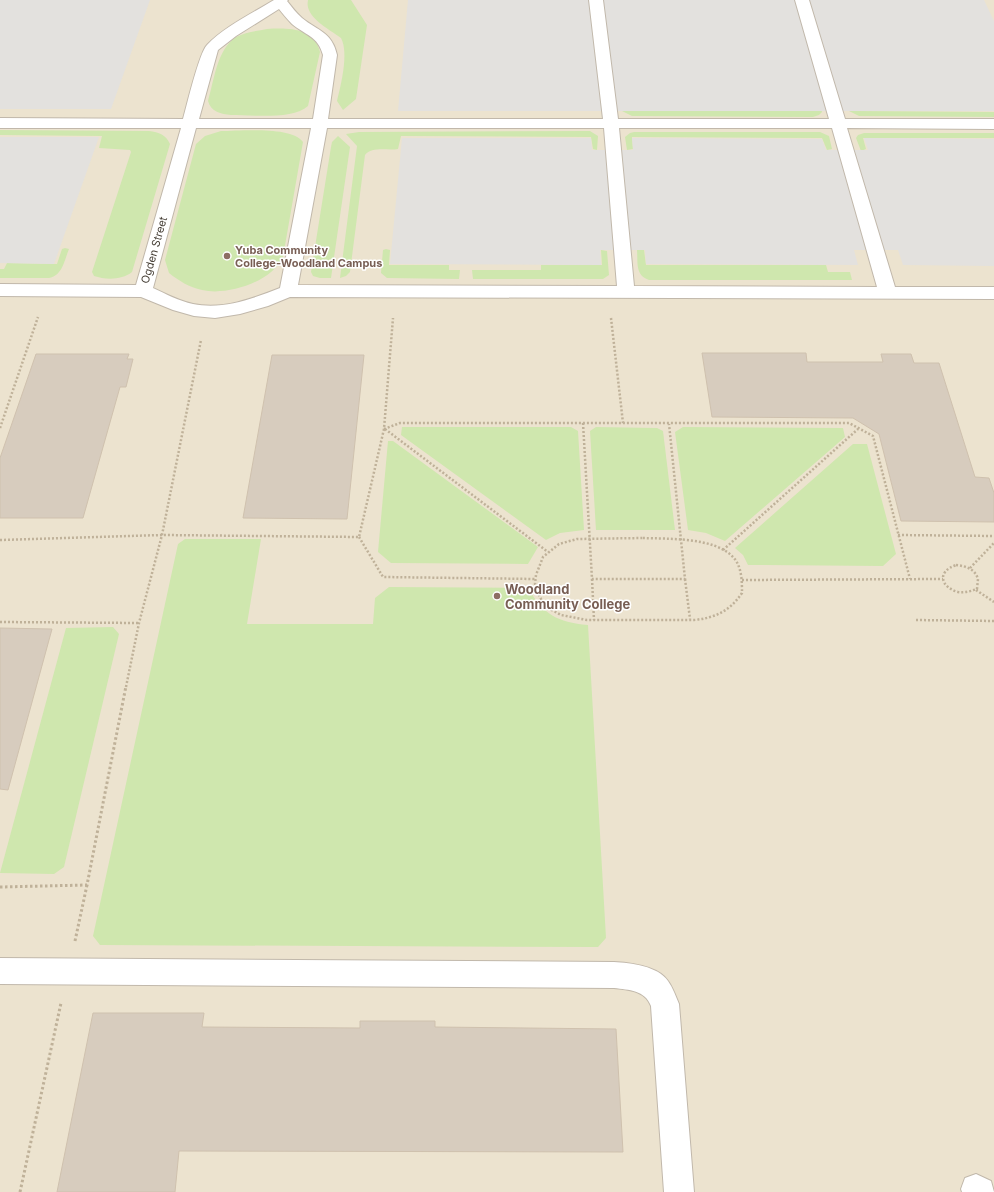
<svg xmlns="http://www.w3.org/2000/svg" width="994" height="1192" font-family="Inter,sans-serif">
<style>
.education{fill:#ece3cf}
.green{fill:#cfe7ae}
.parking{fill:#e3e1de}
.building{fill:#d7ccbe;stroke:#cfc1ae}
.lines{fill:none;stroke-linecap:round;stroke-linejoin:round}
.minor-casing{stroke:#c1b8ab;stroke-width:2}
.path-far1{stroke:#bfb199;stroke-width:2.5;stroke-dasharray:2 2;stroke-linecap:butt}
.path{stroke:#bfb199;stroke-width:3;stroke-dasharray:2.5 2.5;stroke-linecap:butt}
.minor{fill:#fff;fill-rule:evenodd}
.education-dot{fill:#8d6e63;stroke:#fff;stroke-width:1.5}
.labels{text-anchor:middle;stroke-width:3;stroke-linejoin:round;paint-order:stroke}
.far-street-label{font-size:11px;fill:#453e35;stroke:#fff}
.far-education-label{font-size:11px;font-weight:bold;fill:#785e54;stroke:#fff;text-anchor:start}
.education-label{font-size:13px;font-weight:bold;fill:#785e54;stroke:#fff;text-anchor:start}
</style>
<rect width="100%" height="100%" fill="#f3eee5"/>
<rect class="education" x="0" y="0" width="994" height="1192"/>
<g class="green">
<path d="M308,0H351L367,25L356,99L343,110L337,101C341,85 349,53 341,38C329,29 304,17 308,0Z"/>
<path d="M267,29C287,28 314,27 320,52L308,106C293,120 251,115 231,115C221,114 211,112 208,101C214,81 217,49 236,37C246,32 257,31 267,29Z"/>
<polygon points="818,100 822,112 819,115 813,117 632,116 622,111"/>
<polygon points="845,100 851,100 855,111 994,112 994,117 859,116 849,111"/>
<path d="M0,130L149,131C159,132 166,135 170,144L132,272C122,280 106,280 94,276L92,272L131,152L130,150L99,148L102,136L0,135Z"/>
<path d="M221,131C241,131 292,126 303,142L283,257C272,282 227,296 202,290C189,287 179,281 169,273L165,260L196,144L205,136Z"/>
<path d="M590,131L598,136L597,150L593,149L591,137L401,136L398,149C388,151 372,146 365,155L350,272L346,276L340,278L357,146L346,134L359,132Z"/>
<polygon points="634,132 820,132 829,136 832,149 827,150 822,138 632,137 633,149 627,150 625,137 630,133"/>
<polygon points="864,133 994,133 994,138 863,138 866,149 861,151 856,138 858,135"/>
<polygon points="338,136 350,147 331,278 320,278 313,276 311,272 331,147 332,142"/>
<path d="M65,248L69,249C64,261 63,275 49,278H0V269H4L7,263L57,264L62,249Z"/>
<polygon points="386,249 390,250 389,265 449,265 449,270 460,270 459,279 387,278 381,273 383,250"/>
<polygon points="601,250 607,251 609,275 603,279 473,279 472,270 541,270 541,265 602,265"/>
<path d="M637,250H644L646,265H826L828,272H850L852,280H649C635,275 638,263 637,250Z"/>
<polygon points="402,427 571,427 578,431 584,530 560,533 546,540 401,435"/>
<polygon points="596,427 657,428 663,431 675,530 596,530 590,431"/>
<polygon points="683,427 843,428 845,437 725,541 706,533 688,530 675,432"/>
<polygon points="388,441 393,441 538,547 528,564 391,563 378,552"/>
<polygon points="853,444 867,444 896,554 883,566 748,565 743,555 735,548"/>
<path d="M185,539H261L247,624H373L375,598L389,587L528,588C544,615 557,622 588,625L606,938L598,947L100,945L93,936L178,544Z"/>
<polygon points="113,627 119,634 64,867 54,874 0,873 66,628"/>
</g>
<g class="parking">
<polygon points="0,0 150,0 111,109 0,109"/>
<polygon points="408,0 984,0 994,21 994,111 398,111"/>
<polygon points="0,137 99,137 54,264 0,263"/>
<polygon points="402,138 591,138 592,150 633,150 632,138 822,139 826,150 868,150 864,138 994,139 994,266 903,265 898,250 854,250 858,265 646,264 645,250 600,250 601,265 390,264"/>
</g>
<g class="building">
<polygon points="702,353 806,353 807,362 883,362 881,354 911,354 914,363 939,363 975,477 989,478 994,493 994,522 901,521 879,434 853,418 712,417"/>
<polygon points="36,354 129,354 127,359 133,359 126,387 120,387 83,518 0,518 0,458"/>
<polygon points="272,355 364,355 347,519 243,518"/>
<polygon points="0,628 52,629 8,790 0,789"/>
<polygon points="93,1013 204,1013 202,1027 360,1028 360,1021 435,1021 435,1027 616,1029 623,1152 179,1151 175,1192 57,1192"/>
</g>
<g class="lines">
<g class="minor-casing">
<g id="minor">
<path d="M274,0H288L287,1C292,7 296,13 302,18C318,31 332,32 337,55L328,119H603L589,0H603L618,119H829L795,0H809L845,119H994V129L847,128L895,287H994V299L290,297L268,306L240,314L215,318L194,316L173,310L141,297L0,296V284L136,285L181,128H0V118L183,119C187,105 199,53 207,45C224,27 253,13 274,0ZM279,9C283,14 287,19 292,24C305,35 318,36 323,55L313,119H199L218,50L236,36ZM196,128H311L280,288C252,299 223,310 193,304C179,301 166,294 153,288ZM327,128H604L617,286L298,285ZM619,128H832L877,287L634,286Z"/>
<path d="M0,958L614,962C631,963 658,966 668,981C673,988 676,997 679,1004L694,1192H664L651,1006C645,990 629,990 614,988L0,984Z"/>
<polygon points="976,1174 991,1181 994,1192 962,1192 961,1189 965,1178"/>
</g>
</g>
<g class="path-far1">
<polyline points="611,318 623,423"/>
<polyline points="583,423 592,579 685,579 669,424"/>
<polyline points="0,428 38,317"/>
<polyline points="384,429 400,423 849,423 873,436 910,579"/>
<polyline points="385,429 548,552"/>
<polyline points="898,535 994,536"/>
<polyline points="359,537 383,577 535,579"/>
<path d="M643,538C668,539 714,537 733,557C742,566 742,582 742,593C730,611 715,618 694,620H587L561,615L550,609L542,601L538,593L535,584L536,575L543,557L559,544L577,539Z"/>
<polyline points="0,540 162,535 359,537 384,429 393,318"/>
<polyline points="723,550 858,429"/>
<path d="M956,565C966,566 975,569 978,579L977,589C971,591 965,593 958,592C941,587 936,572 956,565Z"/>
<polyline points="970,568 994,543"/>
<polyline points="592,579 594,620"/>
<polyline points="685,579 690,619"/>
<polyline points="742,580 943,579"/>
<polyline points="976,590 994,602"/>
<polyline points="916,620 994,621"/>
<polyline points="0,622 139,623"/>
<polyline points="126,687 139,623 162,535 201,340"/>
</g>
<g class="path">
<polyline points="0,887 87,885 126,686"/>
<polyline points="75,941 87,885"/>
<polyline points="20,1192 61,1003"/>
</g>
<use href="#minor" class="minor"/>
</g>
<g class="education-dot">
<circle cx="227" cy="256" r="4"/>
<circle cx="497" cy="596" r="4"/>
</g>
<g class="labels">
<g class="far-street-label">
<text transform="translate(154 250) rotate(-74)" y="4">Ogden Street</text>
</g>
<g class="far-education-label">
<text x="235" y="254">Yuba Community<tspan x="235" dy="13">College-Woodland Campus</tspan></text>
</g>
<g class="education-label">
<text x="505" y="594">Woodland<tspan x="505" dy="15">Community College</tspan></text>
</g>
</g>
</svg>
